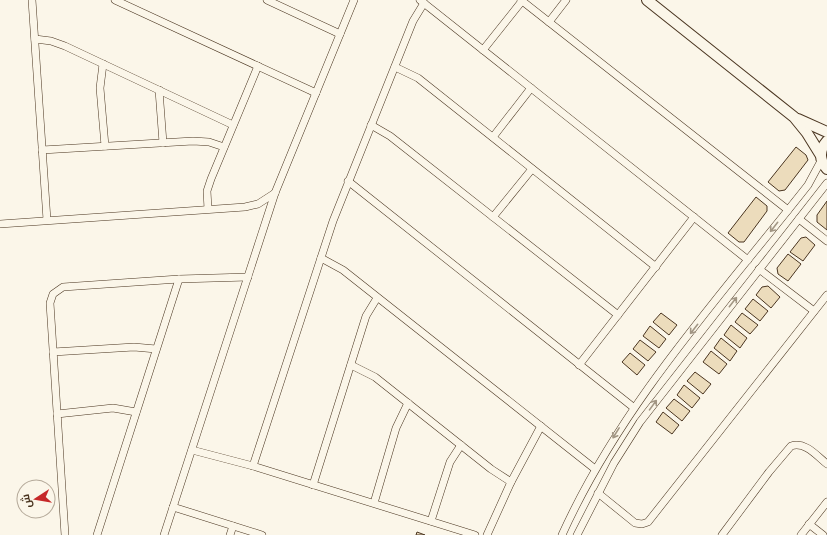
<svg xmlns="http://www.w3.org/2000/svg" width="827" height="535" font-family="'PT Sans',Cairo,sans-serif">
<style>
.building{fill:#ecdcbc;stroke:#4a3520}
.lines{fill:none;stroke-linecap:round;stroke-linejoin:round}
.street-casing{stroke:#4a3520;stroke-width:8}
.secondary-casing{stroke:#4a3520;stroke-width:12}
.street{stroke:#fbf6e9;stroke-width:7}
.secondary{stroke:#fbf6e9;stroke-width:10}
.oneway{stroke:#a29684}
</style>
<rect width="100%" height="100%" fill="#fbf6e9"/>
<g class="building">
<polygon points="796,147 806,155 808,160 785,190 779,191 768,182"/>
<polygon points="756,197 767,206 767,211 744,242 739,242 728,233"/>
<polygon points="827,201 827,230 817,222 817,215"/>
<polygon points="806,237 815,245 803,261 790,252 801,238"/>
<polygon points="788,254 801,264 788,281 778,274 777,268"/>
<polygon points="768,286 780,297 771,308 756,295 762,287"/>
<polygon points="753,299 768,311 760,321 745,309"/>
<polygon points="661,313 677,325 669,335 653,322"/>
<polygon points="742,313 758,325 750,334 735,322"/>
<polygon points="731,325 747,338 740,348 724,335"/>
<polygon points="650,326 666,339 659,348 643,336"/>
<polygon points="721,338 737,351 730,361 714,348"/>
<polygon points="640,340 656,352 648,361 633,349"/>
<polygon points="711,351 727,364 719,374 703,362"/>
<polygon points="630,353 645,365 637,375 622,362"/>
<polygon points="695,372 711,384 703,394 687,381"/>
<polygon points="684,385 700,398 692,408 677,395"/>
<polygon points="674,399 690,411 682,421 666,408"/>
<polygon points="663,412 679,425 672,434 656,422"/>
<polygon points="417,532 425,535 416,535"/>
</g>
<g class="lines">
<g class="street-casing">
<g id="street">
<polyline points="32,0 47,220"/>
<polyline points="115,0 316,93"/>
<polyline points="267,0 340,34"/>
<polyline points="420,0 748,260"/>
<polyline points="521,0 788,210"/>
<polyline points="549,22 566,0"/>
<polyline points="35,39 51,41 65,46 233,125"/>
<polyline points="483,50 522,1"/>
<polyline points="103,64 100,88 105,146"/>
<polyline points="395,67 418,78 656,267"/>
<polyline points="159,90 163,143"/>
<polyline points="371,125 390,136 618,315"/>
<polyline points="493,137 531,88"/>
<polyline points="42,150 193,141 209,142 224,147"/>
<polyline points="348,181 633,407"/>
<polyline points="208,209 207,191 211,179 258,66"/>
<polyline points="493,217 532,169"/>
<polyline points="799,219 827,241"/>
<polyline points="0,224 245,207 258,204 275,193"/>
<polyline points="321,258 343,270 595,469"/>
<polyline points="759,269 814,311"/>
<polyline points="53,352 134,347 156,349"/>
<polyline points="351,365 375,377 491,469 511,482"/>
<polyline points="579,365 694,217"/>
<polyline points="57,414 113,408 136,412"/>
<polyline points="192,450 253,466 475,535"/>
<polyline points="253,466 333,221 413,21 424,3"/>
<polyline points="313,485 366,316 377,298"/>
<polyline points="598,493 635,523 642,524 648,522 827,295"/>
<polyline points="374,503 396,428 408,403"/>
<polyline points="173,507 262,535"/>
<polyline points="431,521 450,462 461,445"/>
<polyline points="809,524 823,535"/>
<polyline points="65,535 50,303 53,294 63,287 179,279 248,277"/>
<polyline points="97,535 179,279"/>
<polyline points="164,535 275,193 354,0"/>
<polyline points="230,535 233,526"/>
<polyline points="487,535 511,482 541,426"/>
<path d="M562,535C621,404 720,297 808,185L821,161"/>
<polyline points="577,535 614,463 640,422 827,183"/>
<path d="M722,535L769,472L791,446C805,441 817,456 827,464"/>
<polyline points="801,535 827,502"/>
</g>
</g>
<g class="secondary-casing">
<g id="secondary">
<polyline points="647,0 794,117 807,133 820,154"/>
<polyline points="798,119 827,132"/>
<path d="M827,141C819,150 819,160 827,169"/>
</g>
</g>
<use href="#street" class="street"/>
<use href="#secondary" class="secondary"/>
</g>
<defs><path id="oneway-shaft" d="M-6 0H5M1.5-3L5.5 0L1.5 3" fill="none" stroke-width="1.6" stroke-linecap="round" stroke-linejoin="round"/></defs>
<g class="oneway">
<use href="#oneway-shaft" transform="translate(774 227) rotate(128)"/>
<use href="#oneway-shaft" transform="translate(733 302) rotate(-52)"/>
<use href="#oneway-shaft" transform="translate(694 329) rotate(128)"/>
<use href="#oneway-shaft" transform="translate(653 405) rotate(-54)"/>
<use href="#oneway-shaft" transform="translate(616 433) rotate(122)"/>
</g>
<g transform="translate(36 499) rotate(258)"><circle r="19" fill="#fbf6e9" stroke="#b4a999"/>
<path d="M0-3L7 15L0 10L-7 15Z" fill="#c62828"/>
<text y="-6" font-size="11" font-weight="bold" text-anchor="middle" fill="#4a3520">ش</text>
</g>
</svg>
